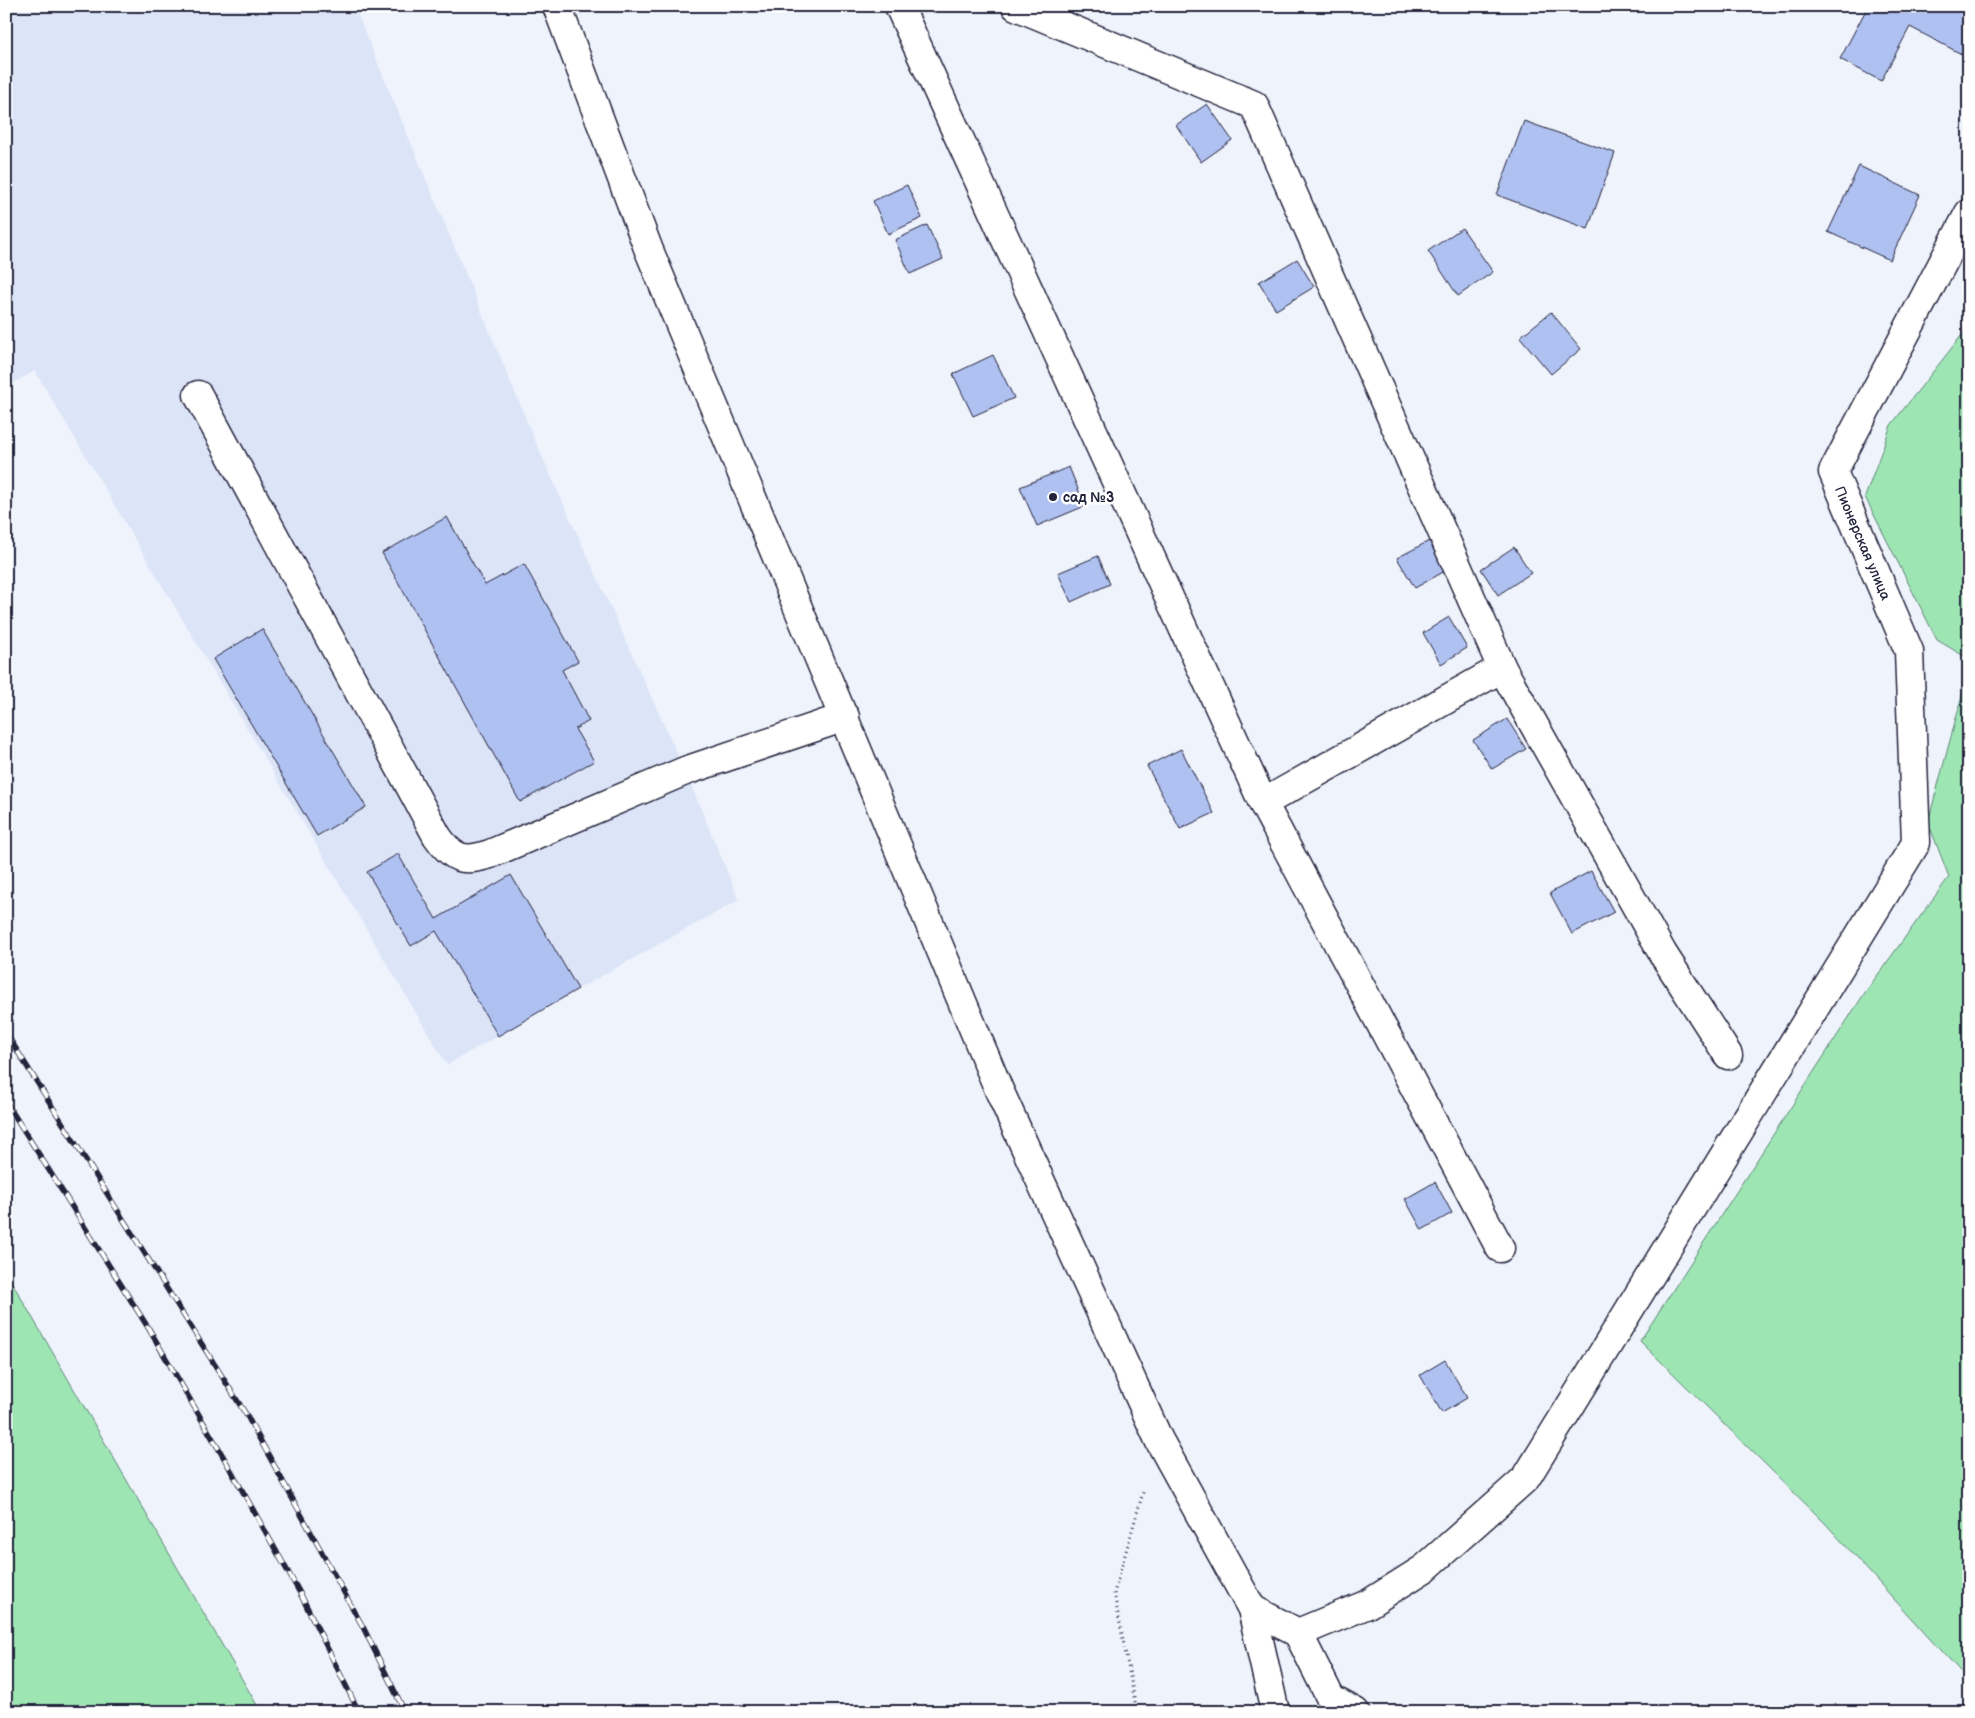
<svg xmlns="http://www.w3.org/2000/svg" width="1975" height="1718" font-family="'Balsamiq Sans',sans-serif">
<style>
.built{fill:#dce4f8}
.green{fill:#9de6b4;stroke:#608478}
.building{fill:#afc1f0;stroke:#22223b}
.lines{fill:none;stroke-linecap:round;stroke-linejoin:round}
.minor-casing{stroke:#22223b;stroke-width:31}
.path{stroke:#22223b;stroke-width:3;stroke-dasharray:1 4;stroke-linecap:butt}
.minor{stroke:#fff;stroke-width:28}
.rail-casing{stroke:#22223b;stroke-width:5.5}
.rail{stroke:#fff;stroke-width:4;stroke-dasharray:11;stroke-linecap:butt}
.poi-dot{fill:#22223b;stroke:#fff;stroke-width:2}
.labels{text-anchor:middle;stroke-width:5;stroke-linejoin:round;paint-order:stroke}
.poi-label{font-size:14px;font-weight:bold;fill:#22223b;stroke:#fff;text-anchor:start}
.street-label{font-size:14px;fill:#22223b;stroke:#fff}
</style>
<rect width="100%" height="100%" fill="#eff3fc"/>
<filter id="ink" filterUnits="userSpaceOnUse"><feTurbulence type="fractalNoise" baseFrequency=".02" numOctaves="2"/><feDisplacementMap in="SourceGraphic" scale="10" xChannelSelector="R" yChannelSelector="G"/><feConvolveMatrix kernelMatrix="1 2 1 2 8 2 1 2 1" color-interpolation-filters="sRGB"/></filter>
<g filter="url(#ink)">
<polygon class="built" points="6,6 354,6 536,443 685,771 739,900 578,989 447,1065 35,371 6,387"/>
<g class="green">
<polygon points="1969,326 1969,659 1937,640 1865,497 1891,425"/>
<polygon points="1969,670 1969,1682 1825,1523 1640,1341 1866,991 1949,877 1928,822"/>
<polygon points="6,1272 261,1712 6,1712"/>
</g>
<g class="building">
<polygon points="1868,6 1953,6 1969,15 1969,58 1910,27 1881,81 1840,59"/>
<polygon points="1207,104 1232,140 1201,162 1176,125"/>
<polygon points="1524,121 1615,153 1588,229 1497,195"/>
<polygon points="1859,166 1920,195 1890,260 1828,232"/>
<polygon points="907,185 922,218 888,234 873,201"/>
<polygon points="927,225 943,259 910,274 895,240"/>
<polygon points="1462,228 1493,272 1458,296 1428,251"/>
<polygon points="1297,259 1314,287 1276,310 1259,282"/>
<polygon points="1551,312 1581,349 1551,374 1520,337"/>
<polygon points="993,355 1014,398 973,416 953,374"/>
<polygon points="1069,467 1085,506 1037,526 1020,487"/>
<polygon points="447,517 485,585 524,564 578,661 562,670 589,721 575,729 594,761 520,802 382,553"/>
<polygon points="1429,541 1445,571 1415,588 1397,558"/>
<polygon points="1514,547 1531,573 1498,595 1481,569"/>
<polygon points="1098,556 1110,584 1071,602 1058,573"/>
<polygon points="1449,617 1467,648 1441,664 1423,633"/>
<polygon points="262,629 366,807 317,836 213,659"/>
<polygon points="1507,719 1526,749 1492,769 1473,740"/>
<polygon points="1181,749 1214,813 1180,829 1147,766"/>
<polygon points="398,854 436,919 511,875 578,989 498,1036 436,931 411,946 367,872"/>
<polygon points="1591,871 1614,912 1572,934 1550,893"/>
<polygon points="1435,1182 1452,1213 1422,1230 1405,1199"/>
<polygon points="1445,1360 1467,1398 1442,1413 1420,1375"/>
</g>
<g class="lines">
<g class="minor-casing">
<g id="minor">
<polyline points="557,6 648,248 999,1090 1159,1440 1252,1609 1275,1712"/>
<polyline points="899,6 1263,803 1500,1248"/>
<polyline points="1016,6 1254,105 1502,668 1663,954 1728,1055"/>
<path d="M198,395L437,836C453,859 463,863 490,854L685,771L845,717"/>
<polyline points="1263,803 1502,668"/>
<polyline points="1252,1609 1298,1633 1368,1604 1425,1568 1526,1478 1916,843 1909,651 1833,472 1969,213"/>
<polyline points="1298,1633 1331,1699 1355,1712"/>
</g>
</g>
<polyline class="path" points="1137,1712 1114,1593 1144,1489"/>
<use href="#minor" class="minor"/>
<g class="rail-casing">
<g id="rail">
<polyline points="6,1033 247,1416 363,1627 405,1712"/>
<polyline points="6,1102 149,1329 224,1458 301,1595 359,1712"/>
</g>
</g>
<use href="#rail" class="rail"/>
</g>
</g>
<circle class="poi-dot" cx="1053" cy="497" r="5"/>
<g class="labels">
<g class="poi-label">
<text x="1063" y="502">сад №3</text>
</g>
<g class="street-label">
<text transform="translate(1863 543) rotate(67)" y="5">Пионерская улица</text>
</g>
</g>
<rect width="1975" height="1718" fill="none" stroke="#fff" stroke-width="25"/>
<rect x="12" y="12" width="1950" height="1693" fill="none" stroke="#22223b" stroke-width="2" filter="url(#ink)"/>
</svg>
